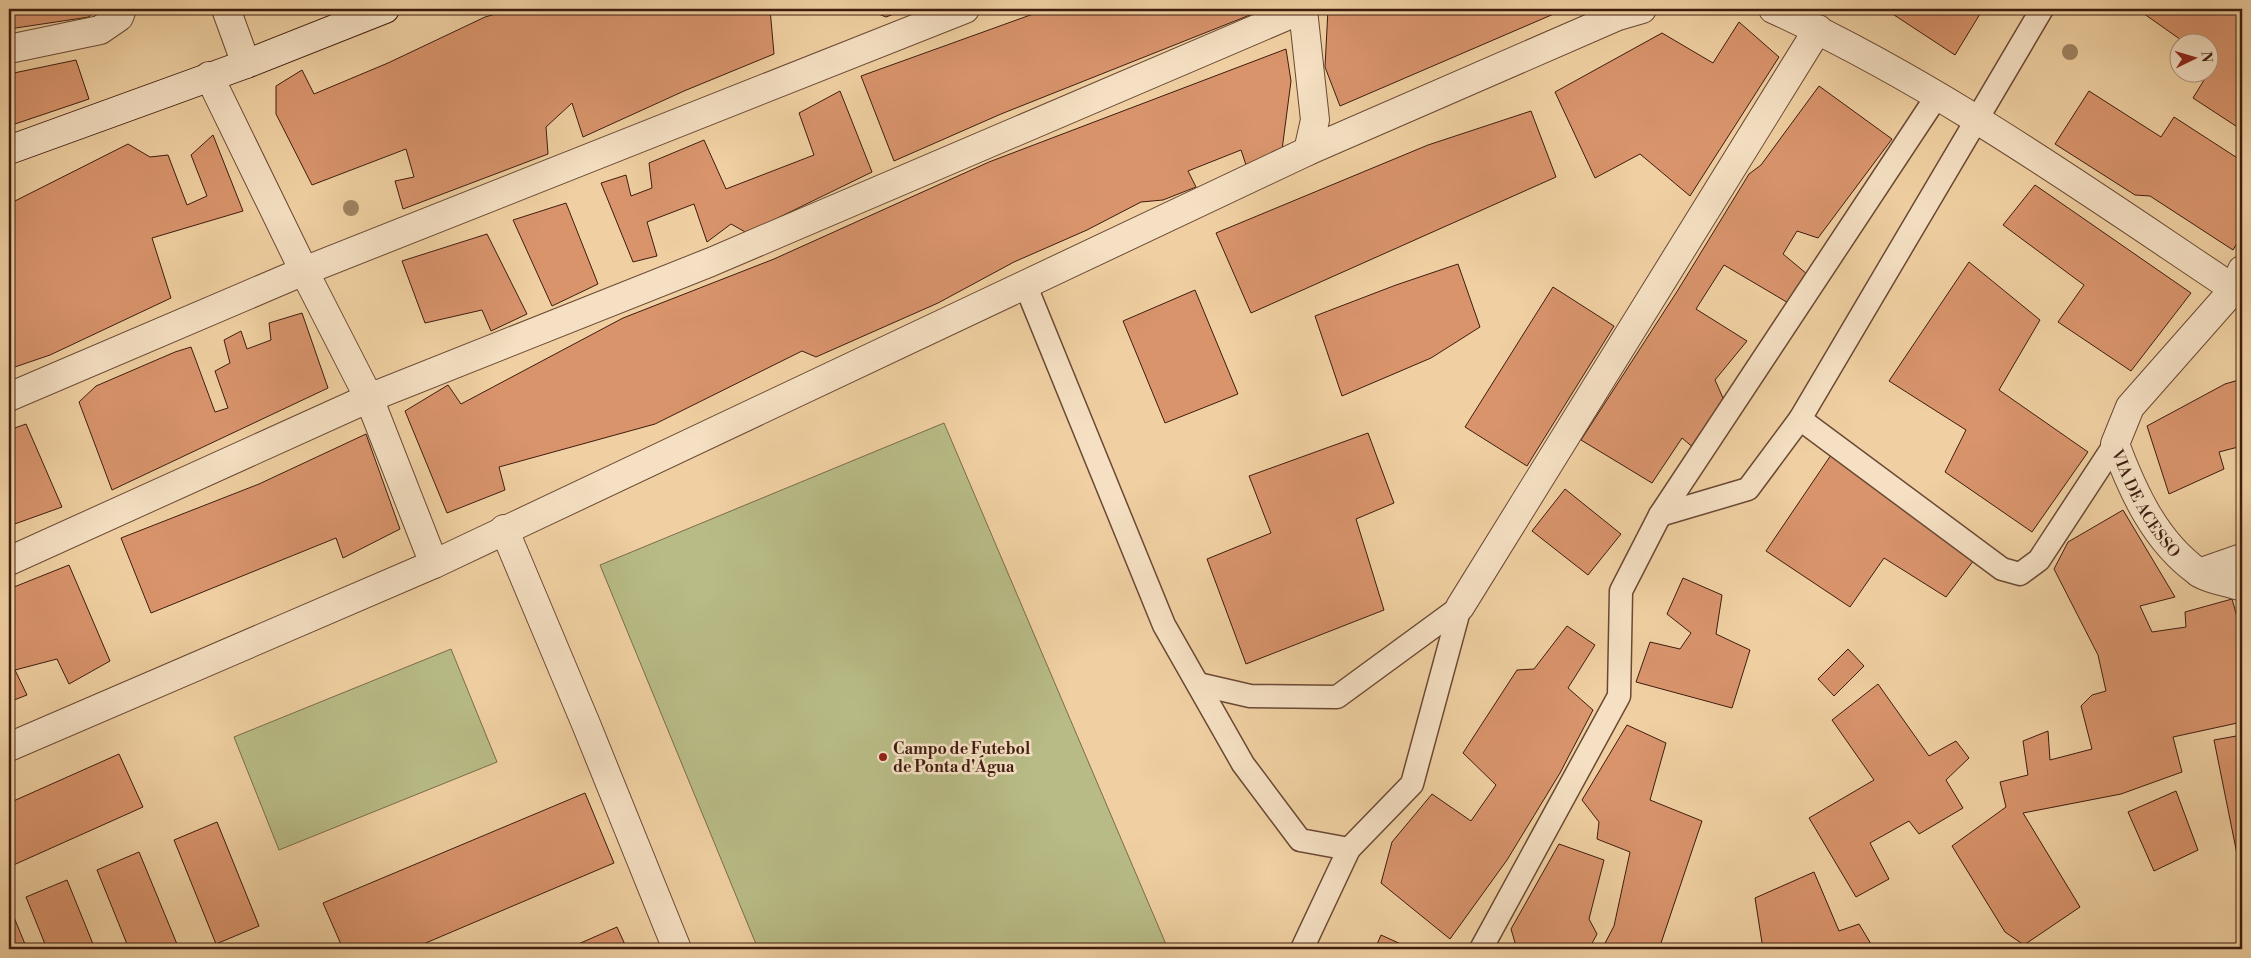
<svg xmlns="http://www.w3.org/2000/svg" width="2251" height="958" font-family="'Libre Bodoni',serif">
<style>
.green{fill:#b8bb86;stroke:#7b6c4a}
.building{fill:#d9946c;stroke:#3e1c0f}
.lines{fill:none;stroke-linecap:round;stroke-linejoin:round}
.lane-casing{stroke:#6a4934;stroke-width:25}
.street-casing{stroke:#6a4934;stroke-width:30}
.secondary-casing{stroke:#3e1c0f;stroke-width:30}
.lane{stroke:#f5e0c3;stroke-width:22}
.street{stroke:#f5e0c3;stroke-width:28}
.secondary{stroke:#f5e0c3;stroke-width:28}
.tree{fill:#9f8362}
.poi-dot{fill:#8f2418;stroke:#f5e0c3;stroke-width:2}
.labels{text-anchor:middle;stroke-width:5;stroke-linejoin:round;paint-order:stroke}
.street-label{font-size:16px;fill:#3e1c0f;stroke:#f5e0c3}
.poi-label{font-size:16px;font-weight:bold;fill:#3e1c0f;stroke:#f5e0c3;text-anchor:start}
</style>
<rect width="100%" height="100%" fill="#f0d0a2"/>
<filter id="stains"><feTurbulence type="fractalNoise" baseFrequency=".004" numOctaves="4"/><feColorMatrix values="0 0 0 0 .2 0 0 0 0 .09 0 0 0 0 .02 0 0 0 .5 -.17"/></filter>
<radialGradient id="worn" r=".72"><stop offset=".6" stop-color="#630" stop-opacity="0"/><stop offset="1" stop-color="#630" stop-opacity=".3"/></radialGradient>
<g class="green">
<polygon points="944,423 1168,949 758,949 600,565"/>
<polygon points="451,649 497,762 279,850 234,737"/>
</g>
<g class="building">
<polygon points="9,9 95,9 89,17 9,29"/>
<polygon points="513,9 770,9 774,54 684,91 583,137 572,103 546,127 548,154 403,209 395,181 414,177 406,149 312,185 276,114 276,86 302,70 314,94 388,63 485,17"/>
<polygon points="866,9 907,9 886,17"/>
<polygon points="1047,9 1086,9 1087,11 1091,9 1265,9 1001,114 894,161 861,76"/>
<polygon points="1328,9 1563,9 1563,10 1340,106 1325,67"/>
<polygon points="1885,9 1983,9 1955,55"/>
<polygon points="2141,9 2242,9 2242,47 2236,62 2242,66 2242,130 2193,98 2214,64 2208,60 2208,42 2184,42 2140,11"/>
<polygon points="1739,22 1779,57 1690,196 1640,154 1595,178 1555,92 1662,33 1713,63"/>
<polygon points="1286,49 1291,81 1282,150 1246,165 1241,150 1188,171 1196,187 1163,200 1141,202 1087,230 1014,262 938,303 816,357 802,351 655,424 499,467 505,490 447,513 405,411 448,385 461,404 623,318 774,259 989,162"/>
<polygon points="76,60 89,99 9,126 9,74"/>
<polygon points="1819,86 1892,139 1818,238 1797,231 1783,254 1813,279 1790,304 1724,265 1696,309 1747,341 1715,380 1723,398 1695,449 1682,438 1652,483 1581,440 1678,290 1749,174 1761,165"/>
<polygon points="840,91 872,172 747,233 731,224 707,242 694,204 647,222 657,256 633,262 601,183 626,175 631,196 652,188 649,163 704,140 726,189 814,155 799,113"/>
<polygon points="2089,91 2161,137 2174,117 2242,161 2242,235 2233,250 2150,196 2135,195 2055,144"/>
<polygon points="1531,111 1556,177 1251,313 1216,233 1428,145"/>
<polygon points="213,135 243,211 152,238 171,298 50,355 9,369 9,204 128,144 150,157 168,155 187,205 207,196 191,155"/>
<polygon points="2035,185 2191,293 2131,371 2058,322 2084,285 2003,225"/>
<polygon points="566,203 598,284 552,306 513,220"/>
<polygon points="487,234 527,314 491,331 482,310 425,323 402,261"/>
<polygon points="1969,262 2040,320 1999,390 2088,452 2032,532 1945,472 1966,430 1889,381"/>
<polygon points="1458,264 1480,327 1431,358 1342,396 1315,316 1396,285"/>
<polygon points="1553,287 1614,326 1527,466 1465,427"/>
<polygon points="1195,290 1238,394 1165,423 1123,321"/>
<polygon points="302,313 328,388 112,490 79,402 96,386 175,352 191,347 215,412 228,408 215,371 230,363 224,340 241,331 247,349 271,340 269,323"/>
<polygon points="2242,379 2242,446 2219,452 2224,469 2169,494 2147,426 2225,384"/>
<polygon points="26,424 62,507 9,526 9,430"/>
<polygon points="1368,433 1394,503 1356,519 1384,610 1246,664 1207,559 1271,533 1249,476"/>
<polygon points="366,434 400,529 343,558 336,538 151,613 121,538 259,484"/>
<polygon points="1831,455 1977,556 1946,597 1884,558 1850,607 1766,551"/>
<polygon points="1565,489 1621,534 1588,575 1532,531"/>
<polygon points="2123,510 2175,597 2140,606 2152,632 2186,627 2185,612 2232,599 2242,634 2242,722 2173,737 2182,772 2121,794 2023,813 2080,907 2024,945 2005,932 1952,846 2006,807 2000,782 2028,775 2023,741 2048,731 2050,760 2092,749 2081,706 2092,695 2106,691 2098,655 2054,569 2068,542"/>
<polygon points="69,565 110,661 69,684 57,659 15,670 27,695 9,702 9,589"/>
<polygon points="1683,578 1722,595 1716,634 1750,650 1732,708 1636,682 1650,642 1680,649 1691,633 1667,614"/>
<polygon points="1567,626 1595,645 1568,688 1593,710 1560,773 1507,860 1450,939 1381,883 1392,842 1432,794 1471,821 1496,785 1463,753 1517,670 1534,669"/>
<polygon points="1848,649 1864,666 1834,696 1818,679"/>
<polygon points="1878,684 1929,756 1956,741 1969,758 1946,780 1963,808 1919,834 1909,821 1870,843 1889,879 1856,897 1809,818 1874,780 1832,720"/>
<polygon points="1627,725 1666,743 1650,800 1702,821 1659,949 1602,949 1614,926 1630,852 1597,839 1599,822 1582,800"/>
<polygon points="2242,735 2242,858 2238,859 2214,740"/>
<polygon points="119,754 143,807 9,867 9,803"/>
<polygon points="2176,791 2198,850 2154,871 2128,812"/>
<polygon points="585,793 614,863 421,945 423,949 343,949 323,903"/>
<polygon points="217,822 259,926 216,944 174,840"/>
<polygon points="1559,844 1604,860 1589,919 1597,934 1589,949 1515,949 1516,946 1511,929"/>
<polygon points="139,852 179,949 129,949 97,870"/>
<polygon points="1814,872 1839,931 1859,924 1874,949 1763,949 1755,898"/>
<polygon points="67,880 95,949 47,949 26,897"/>
<polygon points="9,905 27,949 9,949"/>
<polygon points="617,927 627,949 567,949"/>
<polygon points="1381,935 1412,949 1375,949"/>
</g>
<g class="lines">
<g class="lane-casing">
<g id="lane">
<polyline points="1025,284 1164,625 1243,764 1300,840 1349,849 1412,784 1460,607"/>
<polyline points="1800,419 2002,569 2020,574 2039,560 2115,444"/>
<polyline points="1660,515 1748,489 1800,419 2042,9"/>
<polyline points="1198,684 1250,696 1337,697 1460,607"/>
<polyline points="1302,949 1349,849"/>
<polyline points="1481,949 1619,696 1621,591 1660,515 1937,96"/>
</g>
</g>
<g class="street-casing">
<g id="street">
<polyline points="226,9 246,64"/>
<path d="M1773,9C1937,84 2084,189 2234,289"/>
<polyline points="1303,10 1315,120 1308,151"/>
<polyline points="9,49 100,30 119,17 122,9"/>
<polyline points="209,76 304,271 369,398 711,262 1303,9"/>
<path id="s1" d="M2242,270L2234,289L2130,407L2115,444C2133,492 2155,541 2198,572C2209,580 2229,582 2242,587"/>
<polyline points="9,397 304,271 965,9"/>
<polyline points="504,529 586,724 677,949"/>
<polyline points="9,561 369,398 434,564"/>
<polyline points="2199,573 2242,558"/>
<polyline points="1460,607 1818,29"/>
<polyline points="9,747 434,564 1308,151 1618,16 1642,9"/>
</g>
</g>
<g class="secondary-casing">
<polyline id="secondary" points="9,150 246,64 385,9"/>
</g>
<use href="#lane" class="lane"/>
<use href="#street" class="street"/>
<use href="#secondary" class="secondary"/>
</g>
<g class="tree">
<circle cx="2070" cy="52" r="8"/>
<circle cx="351" cy="208" r="8"/>
</g>
<circle class="poi-dot" cx="883" cy="757" r="5"/>
<g class="labels">
<g class="street-label">
<text dy="6" stroke="none"><textPath href="#s1" startOffset="285">VIA DE ACESSO</textPath></text>
</g>
<g class="poi-label">
<text x="893" y="754">Campo de Futebol<tspan x="893" dy="18">de Ponta d'Água</tspan></text>
</g>
</g>
<rect width="2251" height="958" fill="none" stroke="#f0d0a2" stroke-width="30"/>
<rect x="10" y="10" width="2231" height="938" fill="none" stroke="#3e1c0f" stroke-width="2.5"/>
<rect x="15" y="15" width="2221" height="928" fill="none" stroke="#3e1c0f"/>
<g transform="translate(2194 58) rotate(85)"><circle r="24" fill="#f5e0c3" stroke="#ac927b"/>
<path d="M0-4L9 19L0 12L-9 19Z" fill="#8f2418"/>
<text y="-8" font-size="14" font-weight="bold" text-anchor="middle" fill="#3e1c0f">N</text>
</g>
<rect width="100%" height="100%" filter="url(#stains)"/>
<rect width="100%" height="100%" fill="url(#worn)"/>
</svg>
